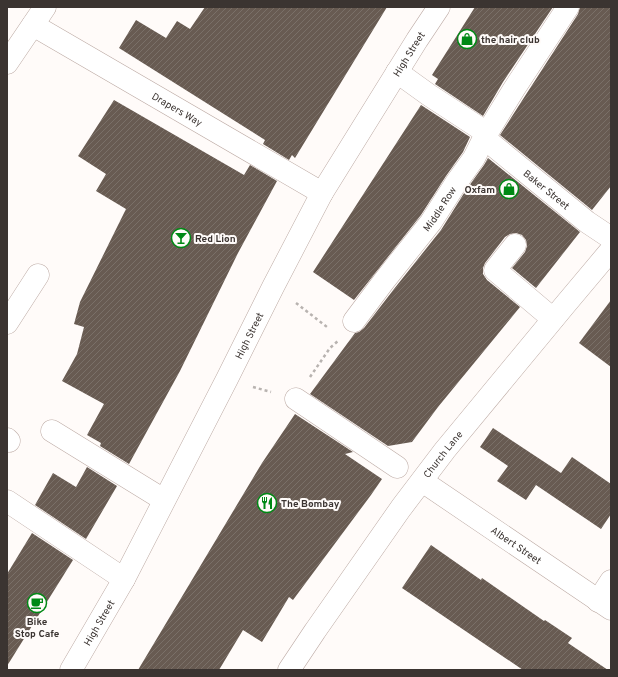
<svg xmlns="http://www.w3.org/2000/svg" width="618" height="677" font-family="Overpass,sans-serif">
<style>
.building{fill:url(#building-hatch)}
.lines{fill:none;stroke-linecap:round;stroke-linejoin:round}
.minor-casing{stroke:#bdaba5;stroke-width:23}
.path{stroke:#b8b3b0;stroke-width:2.5;stroke-dasharray:3 3;stroke-linecap:butt}
.minor{stroke:#fff;stroke-width:22}
.labels{text-anchor:middle;stroke-width:4;stroke-linejoin:round;paint-order:stroke}
.poi-label{font-size:10px;font-weight:bold;fill:#3b3431;stroke:#fffbf9;text-anchor:start}
.street-label{font-size:10px;fill:#3b3431;stroke:#fffbf9}
</style>
<defs>
<pattern id="building-hatch" width="6" height="6" patternUnits="userSpaceOnUse"><rect width="6" height="6" fill="#685b52"/><path d="M-1 1l2-2M0 6l6-6M5 7l2-2" fill="none" stroke="#7a7068"/></pattern>
</defs>
<rect width="100%" height="100%" fill="#fffbf9"/>
<g class="building">
<polygon points="205,7 387,7 295,158 292,155 289,160 263,144 265,140 119,48 136,20 166,38 177,21 190,29"/>
<polygon points="475,7 553,7 503,82 483,116 435,84 438,79 432,75"/>
<polygon points="580,7 611,7 611,186 592,210 500,135 525,96 578,14"/>
<polygon points="114,100 244,175 250,165 277,181 238,253 180,371 129,464 100,446 101,443 87,435 104,404 62,381 77,354 84,327 74,324 80,302 126,209 96,191 106,174 78,156"/>
<polygon points="421,105 470,137 463,152 446,176 421,215 354,300 313,272"/>
<polygon points="488,158 580,232 536,288 512,268 525,252 527,246 526,240 522,235 516,233 510,234 505,237 485,263 483,268 483,274 487,280 520,307 438,407 412,442 388,446 310,394 355,333 359,332 364,328 394,289 441,230 466,190 484,165"/>
<polygon points="611,300 611,367 579,343"/>
<polygon points="295,414 353,452 345,454 382,479 371,495 293,600 289,597 262,642 243,630 219,670 138,670 262,463"/>
<polygon points="493,428 561,473 572,457 611,484 611,514 601,529 536,485 526,500 497,481 508,466 480,447"/>
<polygon points="87,467 117,486 86,539 35,505 53,473 76,487"/>
<polygon points="32,533 73,560 7,666 7,574"/>
<polygon points="431,545 481,580 482,578 544,621 545,620 572,638 568,643 608,670 523,670 402,588"/>
</g>
<g class="lines">
<g class="minor-casing">
<g id="minor">
<path id="s1" d="M33,25L322,193"/>
<polyline points="7,63 45,7"/>
<polyline points="397,72 429,95 487,133"/>
<path id="s2" d="M484,138L587,222L611,238"/>
<polyline points="515,245 495,270 553,319"/>
<path id="s3" d="M354,321L384,281L431,222L456,183L474,158L484,138L514,89L568,7"/>
<polyline points="7,323 38,275"/>
<polyline points="296,399 397,467"/>
<polyline points="52,431 164,500"/>
<polyline points="7,439 9,441"/>
<path id="s4" d="M422,481L611,609"/>
<polyline points="7,501 124,579"/>
<polyline points="598,601 611,581"/>
<path id="s5" d="M71,670L124,579L227,379L273,287L322,193L417,40L439,7"/>
<path id="s6" d="M289,670L315,631L401,508L445,450L564,306L611,250"/>
</g>
</g>
<g class="path">
<polyline points="296,303 327,327"/>
<polyline points="310,377 330,348 338,341"/>
<polyline points="253,387 271,392"/>
</g>
<use href="#minor" class="minor"/>
</g>
<defs>
<g id="shop-ring" transform="scale(1)"><circle r="9.5" fill="#fffbf9" stroke="#008915" stroke-width="1.5"/><path d="M-5-2.5h2.3a2.7 3.5 0 0 1 5.4 0H5L5.5 6h-11ZM-1.5-2.5h3a1.5 2.3 0 0 0-3 0Z" fill="#008915"/></g>
<g id="bar-ring" transform="scale(1)"><circle r="9.5" fill="#fffbf9" stroke="#008915" stroke-width="1.5"/><path d="M-6-5H6L.8 .8V4.5H3.5V6h-7V4.5H-.8V.8Z" fill="#008915"/></g>
<g id="restaurant-ring" transform="scale(1)"><circle r="9.5" fill="#fffbf9" stroke="#008915" stroke-width="1.5"/><path d="M-5-6h1v4h1v-4h1v4h1v-4h1v5L-1.5 .5V6h-2V.5L-5-1ZM5-6V6H3V1.5H1.5Q1.5-4 5-6Z" fill="#008915"/></g>
<g id="cafe-ring" transform="scale(1)"><circle r="9.5" fill="#fffbf9" stroke="#008915" stroke-width="1.5"/><path d="M-5.5-4.5H6V0H3Q3 3.5 0 3.5H-2.5Q-5.5 3.5-5.5 0ZM3-3.2v2h1.7v-2ZM-6 4.5H4V6H-6Z" fill="#008915"/></g>
</defs>
<g fill-rule="evenodd">
<use href="#shop-ring" x="467" y="39"/>
<use href="#shop-ring" x="509" y="189"/>
<use href="#bar-ring" x="181" y="238"/>
<use href="#restaurant-ring" x="267" y="503"/>
<use href="#cafe-ring" x="37" y="603"/>
</g>
<g class="labels">
<g class="poi-label">
<text x="481" y="43">the hair club</text>
<text x="495" y="193" text-anchor="end">Oxfam</text>
<text x="195" y="242">Red Lion</text>
<text x="281" y="507">The Bombay</text>
<text x="37" y="625" text-anchor="middle">Bike<tspan x="37" dy="12">Stop Cafe</tspan></text>
</g>
<g class="street-label">
<text dy="4" stroke="none"><textPath href="#s5" startOffset="703">High Street</textPath></text>
<text dy="4" stroke="none"><textPath href="#s1" startOffset="167">Drapers Way</textPath></text>
<text dy="4" stroke="none"><textPath href="#s2" startOffset="81">Baker Street</textPath></text>
<text dy="4" stroke="none"><textPath href="#s3" startOffset="141">Middle Row</textPath></text>
<text dy="4" stroke="none"><textPath href="#s5" startOffset="379">High Street</textPath></text>
<text dy="4" stroke="none"><textPath href="#s6" startOffset="265">Church Lane</textPath></text>
<text dy="4" stroke="none"><textPath href="#s4" startOffset="114">Albert Street</textPath></text>
<text dy="4" stroke="none"><textPath href="#s5" startOffset="55">High Street</textPath></text>
</g>
</g>
<rect width="618" height="677" fill="none" stroke="#3b3431" stroke-width="16"/>
</svg>
